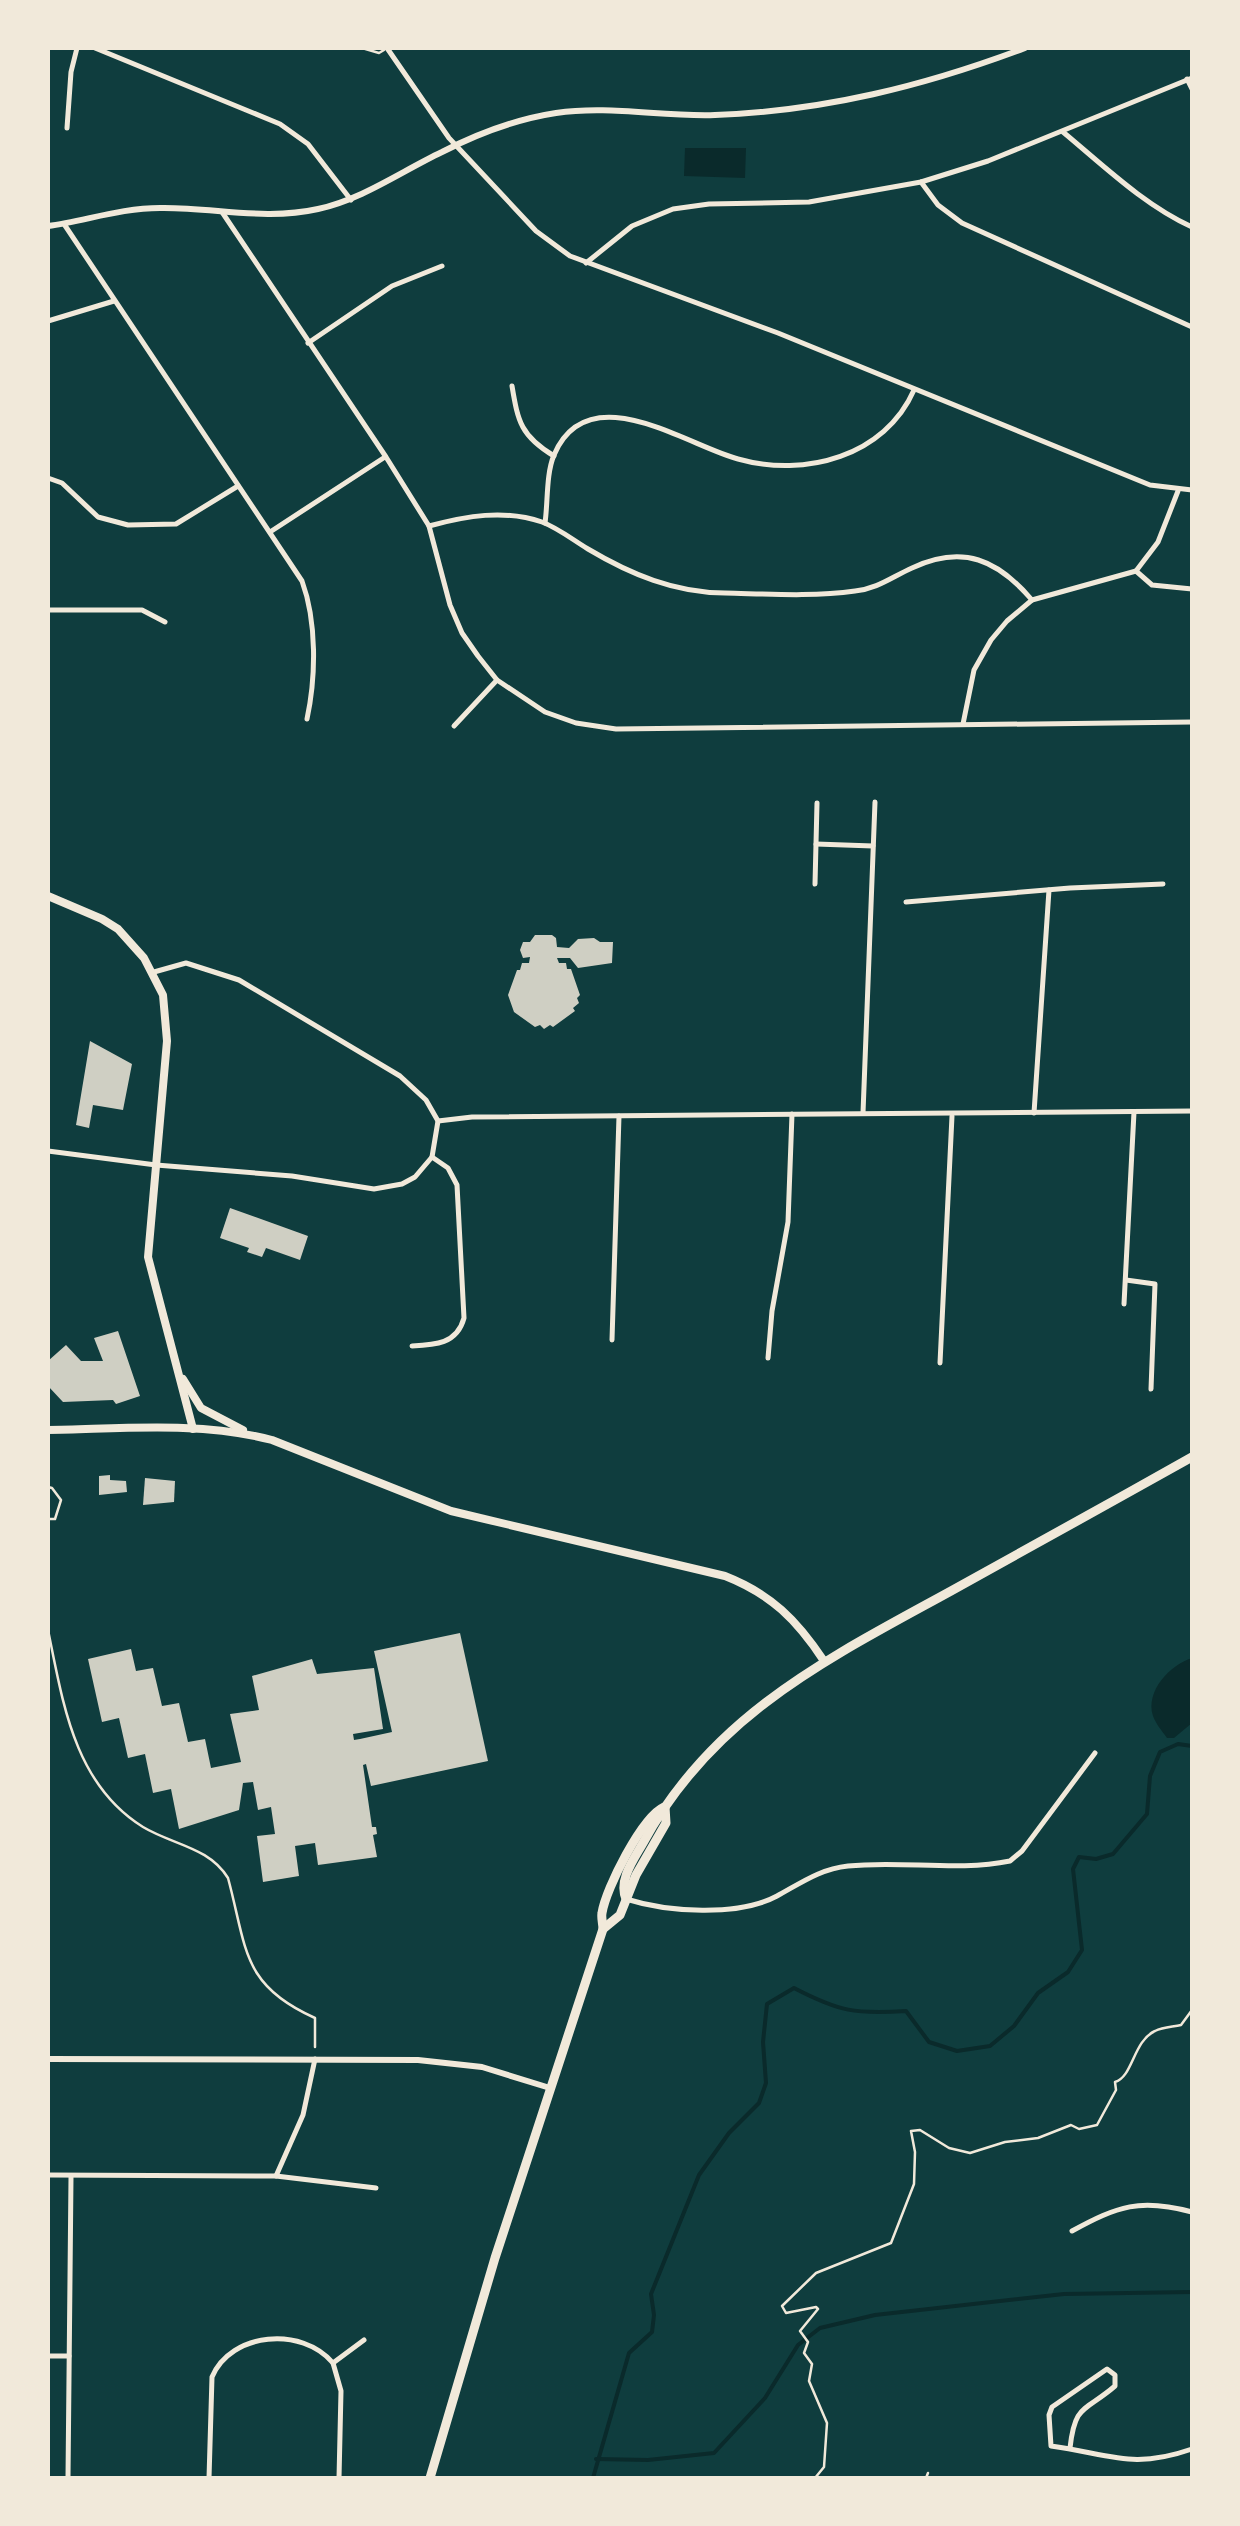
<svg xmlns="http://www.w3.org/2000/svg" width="1240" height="2526" font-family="'PT Sans Narrow',sans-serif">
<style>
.water{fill:#0a2a2b}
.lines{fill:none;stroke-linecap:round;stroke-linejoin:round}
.stream{stroke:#0a2a2b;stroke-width:4}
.building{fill:#cfcfc3}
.path{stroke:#f1e9da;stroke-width:2.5}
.service{stroke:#f1e9da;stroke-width:2.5}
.minor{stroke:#f1e9da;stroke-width:5}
.tertiary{stroke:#f1e9da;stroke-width:6}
.secondary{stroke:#f1e9da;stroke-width:8}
.primary{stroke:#f1e9da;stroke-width:9}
</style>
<rect width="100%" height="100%" fill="#0f3d3e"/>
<g class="water">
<polygon points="685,148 746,148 745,178 684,176"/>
<path d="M1192,1658V1723L1174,1738H1167C1162,1731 1156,1724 1153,1716C1145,1691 1170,1665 1192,1658Z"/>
</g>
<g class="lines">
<g class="stream">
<polyline points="596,2459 648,2460 714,2453 765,2398 798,2345 820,2328 875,2315 1064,2294 1192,2292"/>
<path d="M593,2478L629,2353L652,2332L654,2315L651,2294L699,2175L729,2133L759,2103L766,2083L763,2042L767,2004L794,1988C840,2012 855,2014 906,2011L929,2042L957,2051L990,2046L1014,2026L1038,1993L1068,1972L1082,1950L1073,1869L1079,1857L1096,1859L1113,1854L1147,1814L1150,1776L1160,1752L1178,1744L1192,1746"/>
</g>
</g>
<g class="building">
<polygon points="535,935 552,935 556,938 557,947 569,948 578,939 594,938 600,942 613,942 612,963 578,968 570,958 557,958 559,963 566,963 567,969 571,969 580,995 577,998 579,1003 573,1008 575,1011 553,1027 550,1025 544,1029 540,1025 535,1027 514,1012 508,995 517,970 520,970 522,963 529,963 530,957 523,958 520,950 523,942 530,942"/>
<polygon points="90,1041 132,1064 123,1110 93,1105 89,1128 76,1125"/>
<polygon points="230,1208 308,1236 300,1260 266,1248 262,1257 247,1252 249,1248 220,1238"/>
<polygon points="118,1331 140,1396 116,1404 113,1400 63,1402 48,1386 48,1361 66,1345 81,1361 103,1361 94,1338"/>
<polygon points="110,1475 110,1480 126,1481 127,1492 99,1495 99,1476"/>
<polygon points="145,1478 175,1481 174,1502 143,1505"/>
<polygon points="460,1633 488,1761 371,1786 366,1764 363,1765 372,1827 376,1827 377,1834 373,1835 377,1857 318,1865 315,1843 295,1846 299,1876 263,1882 257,1836 275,1834 271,1807 258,1810 253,1782 243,1783 239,1810 179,1829 171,1789 153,1793 145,1754 128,1758 119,1718 102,1722 88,1659 131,1649 136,1671 153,1668 162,1706 179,1703 188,1742 205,1739 211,1768 241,1762 230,1714 259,1710 252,1676 312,1659 317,1674 374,1668 383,1729 353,1734 354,1740 360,1739 392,1732 374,1651"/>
</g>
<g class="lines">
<g class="path">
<path d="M815,2478L824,2467L827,2423L809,2381L812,2364L804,2353L808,2342L800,2331L818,2309L816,2307L786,2313L782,2306L816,2273L891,2243L914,2184L915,2152L911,2131L920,2130L949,2148L970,2153L1005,2142L1038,2138L1071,2125L1079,2129L1097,2125L1116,2090L1115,2082C1133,2077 1133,2041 1155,2031C1163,2027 1172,2027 1181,2025L1192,2010"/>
<polyline points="926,2478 928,2473"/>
</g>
<g class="service">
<polyline points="362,48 379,53 384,50"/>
<polyline points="48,1487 52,1488 61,1500 55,1519 48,1519"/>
<path d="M48,1630C63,1703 74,1784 143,1827C173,1845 209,1847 228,1878C247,1948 241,1985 315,2018V2047"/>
</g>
<g class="minor">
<polyline points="95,48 280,124 308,144 351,200"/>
<polyline points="387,48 449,138 536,231 570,256 778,333 1150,485 1192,490"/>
<polyline points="1187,79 1192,89"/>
<polyline points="67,128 71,72 77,48"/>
<path d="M1063,132C1104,166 1144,205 1192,227"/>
<polyline points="921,182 938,205 962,223 1192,327"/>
<polyline points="222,212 386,457 429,526 450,605 462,633 478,656 497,680 545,712 576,723 616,729 1192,722"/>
<path d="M64,224L302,581C317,622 316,677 307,719"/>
<polyline points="586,263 632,226 673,209 709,204 809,202 921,182 988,161 1192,78"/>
<polyline points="48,321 114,301"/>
<polyline points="308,343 392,286 442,266"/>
<path d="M512,386C518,422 521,436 554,456"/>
<polyline points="48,478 62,483 98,517 128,525 176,524 238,486"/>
<path d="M545,523C548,502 546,474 554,455C588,375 686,445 738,459C805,478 885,456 914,390"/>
<path d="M429,526C466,516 504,509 542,522C558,528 573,540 588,549C630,574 675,593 725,593C768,594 813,597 855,591C877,589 892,577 912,568C963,544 998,560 1032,600"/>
<polyline points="270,532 385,457"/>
<polyline points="1136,571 1152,585 1192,589"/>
<polyline points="48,610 142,610 165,622"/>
<polyline points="963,724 974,670 991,640 1007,621 1032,600 1136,571 1158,542 1178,491"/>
<polyline points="454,726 497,680"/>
<polyline points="816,844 873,846"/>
<polyline points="815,884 817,803"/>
<polyline points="906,902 1070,888 1163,884"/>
<polyline points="863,1113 875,802"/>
<polyline points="1034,1113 1049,890"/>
<polyline points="438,1121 472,1117 1192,1111"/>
<polyline points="48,1151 156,1165 292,1176 374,1189 402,1184 415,1177 432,1157 438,1121 426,1100 400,1076 239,980 186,963 154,972"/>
<polyline points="1126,1280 1155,1284 1151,1389"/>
<polyline points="1124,1304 1134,1112"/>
<polyline points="612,1340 619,1116"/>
<path d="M412,1346C435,1345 457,1344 464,1318L457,1185L448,1168L432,1157"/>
<polyline points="768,1358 772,1311 788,1222 792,1114"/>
<polyline points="940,1363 952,1116"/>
<path d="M626,1899C667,1912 738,1917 777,1896C801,1883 820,1869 848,1866C901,1860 957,1872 1010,1861L1022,1851L1095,1753"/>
<polyline points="48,2175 276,2176 376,2188"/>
<polyline points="276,2176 303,2115 315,2059"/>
<path d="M1072,2231C1118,2206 1140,2198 1192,2212"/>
<polyline points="48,2356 69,2356"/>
<path d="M1070,2448C1075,2403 1085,2412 1115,2386V2375L1107,2369L1052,2407L1049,2415L1051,2446C1110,2454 1132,2470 1192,2449"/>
<polyline points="68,2478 71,2177"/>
<path d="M209,2478L212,2377C231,2332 302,2326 333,2363"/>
<polyline points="339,2478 341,2391 333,2363 364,2340"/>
</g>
<g class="tertiary">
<path d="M48,226C85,221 121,208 160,208C213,207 265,221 318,209C363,199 400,172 442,152C477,134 517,119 556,113C609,105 662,117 715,115C824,111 924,86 1025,48"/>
<polyline points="48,2059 418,2060 482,2067 550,2088"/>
</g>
<g class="secondary">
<polyline points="48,896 102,919 118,929 144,958 163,995 167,1041 148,1257 193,1429"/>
<polyline points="183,1379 201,1408 243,1430"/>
<path d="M48,1430C121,1429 200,1421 272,1440L451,1511L725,1576C771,1594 797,1620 824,1661"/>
</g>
<g class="primary">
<path d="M626,1899C618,1880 634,1859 643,1843C713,1714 829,1658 951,1591C1032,1546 1112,1502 1192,1457"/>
<polyline points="603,1929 620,1915 636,1875 666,1823 665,1807"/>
<path d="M430,2478L495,2258L603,1929C603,1924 601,1918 602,1913C606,1888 642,1817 664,1807"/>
</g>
</g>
<rect width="1240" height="2526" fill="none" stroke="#f1e9da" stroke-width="100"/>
</svg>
